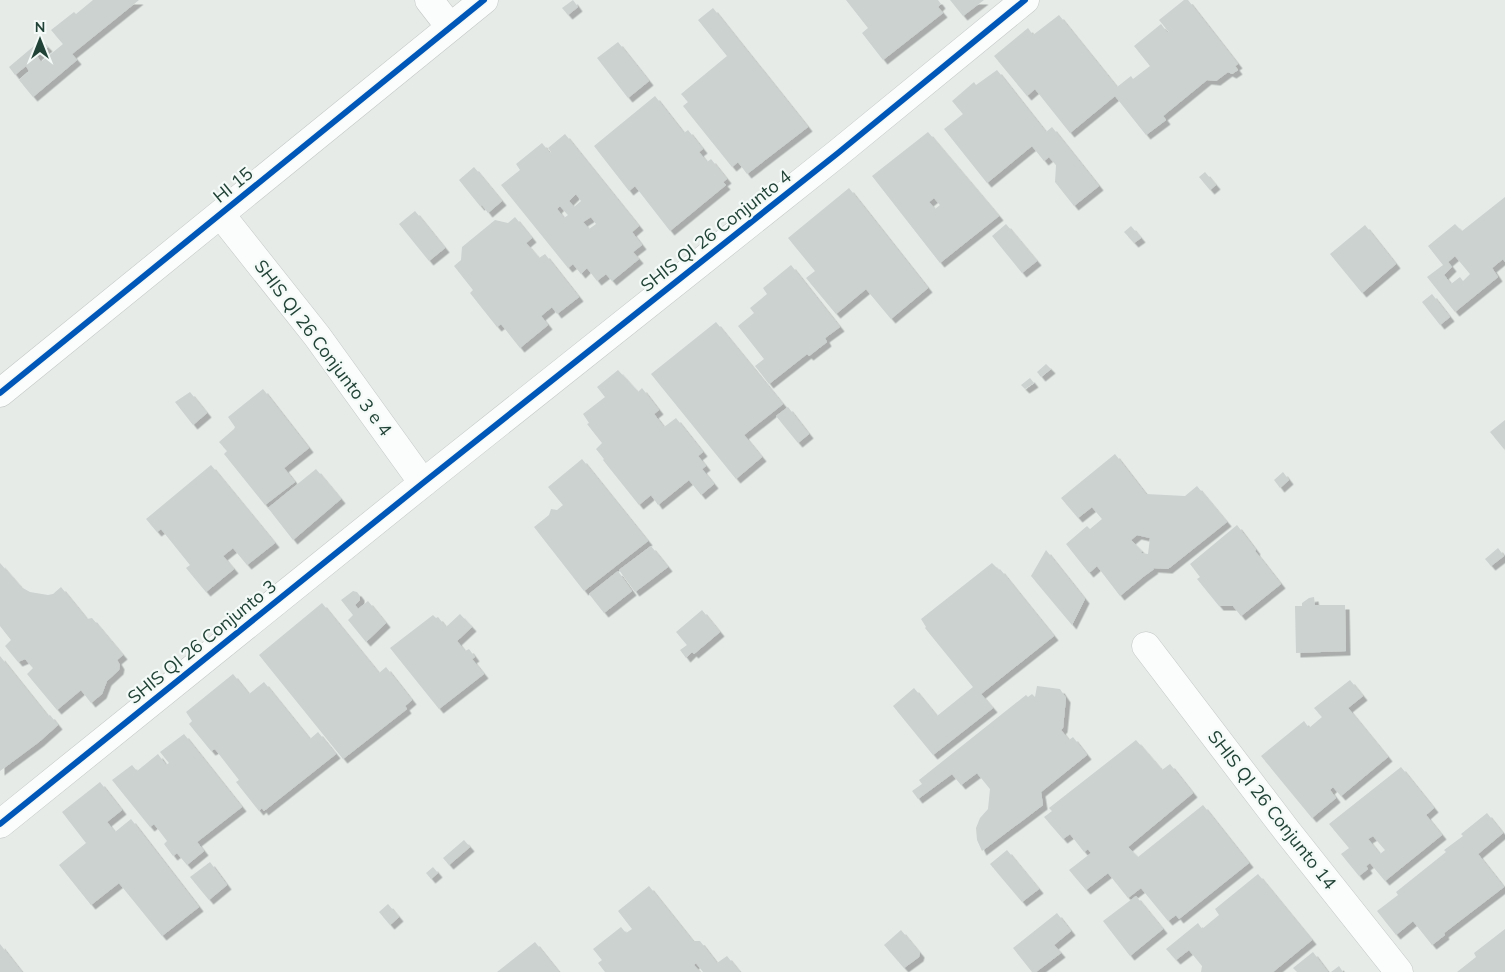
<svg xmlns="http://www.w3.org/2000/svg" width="1505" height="972" font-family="Mulish,sans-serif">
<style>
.building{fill:#ccd2d0;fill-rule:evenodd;filter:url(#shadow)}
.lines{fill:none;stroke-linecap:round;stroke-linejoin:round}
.minor-casing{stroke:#c3c8c5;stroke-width:29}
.minor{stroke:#fbfcfc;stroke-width:28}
.cycleway-casing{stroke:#f4faf7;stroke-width:9}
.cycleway{stroke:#0057b8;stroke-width:6}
.labels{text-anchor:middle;stroke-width:4.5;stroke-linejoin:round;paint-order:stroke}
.street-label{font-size:18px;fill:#214236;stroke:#f4faf7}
</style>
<defs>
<filter id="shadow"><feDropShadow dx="4.5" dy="4.5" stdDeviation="0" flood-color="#0004"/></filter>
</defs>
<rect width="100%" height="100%" fill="#e6ebe8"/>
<g class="building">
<polygon points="93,0 139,0 72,54 77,60 33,97 19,80 29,71 26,66 15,75 9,67 41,40 48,47 37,56 41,62 63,44 51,30 74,12 76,14"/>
<polygon points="573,0 578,7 568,15 562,8"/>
<polygon points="846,0 938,0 941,4 938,7 943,13 883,60 862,33 868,28"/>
<polygon points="950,0 984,0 963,16"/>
<polygon points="1184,0 1188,0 1238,64 1235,66 1238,70 1232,74 1228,72 1216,81 1207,80 1163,116 1166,120 1146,135 1115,96 1070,133 1035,89 1027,96 994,56 1028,28 1033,35 1059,15 1117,87 1131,76 1133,79 1150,66 1134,46 1161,24 1167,32 1169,32 1159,20"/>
<polygon points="713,8 808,127 747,174 738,162 732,167 683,106 688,102 681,94 727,56 698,20"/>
<polygon points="618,42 649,81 628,98 597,58"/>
<polygon points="997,70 1046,132 1052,127 1099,186 1074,206 1055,182 1056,165 1049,157 1044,161 1032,146 987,183 944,129 963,114 952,101 974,82 976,85"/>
<polygon points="655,96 684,133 688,130 703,149 699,152 707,162 711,159 727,179 723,182 726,185 670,231 635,186 629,191 594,146"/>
<path d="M928,132L999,216L940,263L872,176ZM934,198L940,205L935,209L929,202Z"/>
<path d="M565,134L639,226L632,232L642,245L633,252L639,259L612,281L606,274L597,281L587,268L581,274L573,264L568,268L501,185L520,170L516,164L542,143L550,153L551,152L548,148ZM576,194L581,201L574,207L569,201ZM560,206L568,215L564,218L557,209ZM591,217L596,224L589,229L583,222Z"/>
<polygon points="474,167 502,201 488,213 482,205 480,206 459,180"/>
<polygon points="1205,172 1216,185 1210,190 1199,177"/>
<polygon points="849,188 928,288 891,319 866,289 836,314 806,278 815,271 788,238"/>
<path d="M1505,197V262L1503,259L1492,268L1498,277L1455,312L1427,277L1443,265L1428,246L1455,224L1462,231ZM1455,256L1470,274L1463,281L1460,277L1451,284L1444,275L1452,267L1448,262Z"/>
<polygon points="415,211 445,248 429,261 399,224"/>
<polygon points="515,217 532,238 526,243 539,258 545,254 579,297 557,314 552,307 541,316 548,325 520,348 501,324 497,327 470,293 473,290 454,266 461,260 462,247 495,220 508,223"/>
<polygon points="1006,224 1037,261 1022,273 992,236"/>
<polygon points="1365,225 1396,264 1362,293 1330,254"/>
<polygon points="1131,226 1141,238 1134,243 1124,232"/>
<polygon points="791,265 840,327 825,338 827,342 809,356 807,354 769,384 755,366 764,359 738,326 754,313 750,308 767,294 763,288"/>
<polygon points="1432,294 1450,317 1440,325 1422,302"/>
<polygon points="716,322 783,404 744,435 762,457 736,479 651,374"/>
<polygon points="1046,364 1051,369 1041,377 1037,372"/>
<polygon points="618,370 638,392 642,388 659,410 654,414 664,427 676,418 703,452 698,456 706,466 702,469 714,484 701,495 689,480 658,505 651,495 639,505 603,460 604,459 596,449 602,443 587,424 589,423 583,414 605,397 597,387"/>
<polygon points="1030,378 1034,383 1025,389 1021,385"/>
<polygon points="263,389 309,448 284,468 295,482 265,505 224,454 227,451 219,442 234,429 235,427 228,417"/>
<polygon points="190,392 207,413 193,425 175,402"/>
<polygon points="788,407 809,434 798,443 776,416"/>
<polygon points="1505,420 1505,448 1504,449 1490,432"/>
<path d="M1115,454L1146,494L1185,496L1197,486L1227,522L1168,569L1153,568L1154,569L1143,577L1120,596L1097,566L1089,573L1066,544L1087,526L1090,529L1102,519L1092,507L1078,518L1061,498ZM1137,535L1150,538L1148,554L1141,553L1142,551L1131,540Z"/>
<polygon points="582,459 648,541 584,591 534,527 549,515 551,509 557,510 563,505 548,487"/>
<polygon points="211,465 275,543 247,565 233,548 223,556 234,569 206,592 186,568 190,565 161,529 157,532 146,519"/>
<polygon points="316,469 341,499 293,540 268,508"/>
<polygon points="1283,472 1289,480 1280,488 1274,480"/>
<polygon points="1237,525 1256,550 1255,551 1281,584 1241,616 1233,606 1219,606 1197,579 1200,577 1190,564"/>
<polygon points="651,546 668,567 635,592 619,570"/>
<polygon points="1498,548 1504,556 1491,566 1485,559"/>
<polygon points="1046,550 1085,599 1072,625 1031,576"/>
<polygon points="0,563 21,587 30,592 48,595 53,594 61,587 87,619 92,618 123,655 117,660 120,665 119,670 107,681 102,694 91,703 81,690 57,710 27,674 33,668 25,659 18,662 5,646 11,640 0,626"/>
<polygon points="992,563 999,570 1000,569 1054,636 981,694 993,708 933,755 893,706 914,688 937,716 973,687 925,628 926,627 921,619"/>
<polygon points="618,571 632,591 604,613 589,594"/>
<polygon points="353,591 357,592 360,596 360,600 355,605 358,609 368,601 386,623 366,642 348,620 353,615 341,600"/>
<polygon points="1314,597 1315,605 1345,605 1346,651 1296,653 1295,606 1302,606 1302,603 1309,598"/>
<polygon points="322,603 379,673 386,667 412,700 405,706 407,709 343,759 259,655"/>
<polygon points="702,610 720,632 694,654 692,652 686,658 680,650 687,645 676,632"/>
<polygon points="460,614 472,627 457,641 465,651 469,649 475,657 472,659 484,674 439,709 390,648 433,615 436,618 438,617 446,627"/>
<polygon points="0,656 48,716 50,715 58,725 39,742 0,771"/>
<polygon points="233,674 249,694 264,682 310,739 318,732 336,754 264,811 262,808 259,811 236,782 239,780 215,749 211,751 189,724 192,721 186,712"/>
<polygon points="1350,680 1363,696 1348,708 1388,757 1341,796 1333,787 1330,790 1336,798 1312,818 1261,756 1304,721 1309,728 1322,717 1314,708"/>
<polygon points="1037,686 1060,689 1066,698 1063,728 1061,730 1069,740 1073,737 1087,755 1041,792 1043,805 982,851 977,840 976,828 980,818 988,809 990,789 977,773 961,785 952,774 918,799 912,791 922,784 919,780 1026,695 1028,697 1032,694 1035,697"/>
<polygon points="184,734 242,807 197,842 204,851 187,865 177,853 173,856 164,844 167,841 154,824 150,827 112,780 132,765 137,771 158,754 166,765 169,763 160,752"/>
<polygon points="1136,740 1162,770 1170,764 1193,793 1128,847 1138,857 1203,805 1249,863 1179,919 1176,915 1168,921 1141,888 1128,898 1108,873 1086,890 1069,870 1091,853 1088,849 1084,852 1070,834 1063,839 1044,817 1052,811 1049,808"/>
<path d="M1401,767L1434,808L1426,815L1442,835L1385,881L1370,863L1366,866L1368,869L1359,876L1341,854L1349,848L1329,824ZM1373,836L1385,850L1380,854L1368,839Z"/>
<polygon points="100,782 122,810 107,822 115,832 131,819 199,907 162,936 119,883 91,905 59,865 86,843 62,812"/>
<polygon points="1487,813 1503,833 1478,854 1504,887 1444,933 1445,935 1432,945 1413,921 1396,935 1377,911 1398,895 1396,892 1446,852 1444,850 1463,836 1461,834"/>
<polygon points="464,840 470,847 449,865 443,858"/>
<polygon points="1007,850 1039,889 1022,902 990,864"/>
<polygon points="210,862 227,885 209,900 190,877"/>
<polygon points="433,867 438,873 431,879 426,873"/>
<polygon points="1258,874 1312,940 1273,972 1201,972 1202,966 1189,950 1176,960 1166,949 1198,923 1202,929 1219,915 1215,909"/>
<polygon points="649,886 693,941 700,941 717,963 727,956 740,972 703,972 696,963 694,965 700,972 605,972 598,963 602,960 593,949 621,927 626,933 632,929 618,911"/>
<polygon points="1136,896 1163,929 1130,956 1103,921"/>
<polygon points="388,904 399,917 390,925 379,912"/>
<polygon points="1057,913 1071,931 1054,945 1061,953 1036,972 1032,972 1013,948"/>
<polygon points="1505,929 1505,972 1457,972 1476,957 1474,953"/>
<polygon points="901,930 920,953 919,957 904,968 884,945"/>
<polygon points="535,942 559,972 497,972"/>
<polygon points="0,944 22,972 0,972"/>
<polygon points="1313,952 1328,972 1297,972 1293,968"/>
<polygon points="1339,966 1343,972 1331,972"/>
</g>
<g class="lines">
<g class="minor-casing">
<g id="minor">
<polyline points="429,0 450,27"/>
<polyline points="221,215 317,336 423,483"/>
<polyline points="0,393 484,0"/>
<polyline points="1146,646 1287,831 1399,972"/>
<polyline points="0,824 423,483 838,153 1025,0"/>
</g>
</g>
<use href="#minor" class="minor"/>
<g class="cycleway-casing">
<g id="cycleway">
<polyline points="0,393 484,0"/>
<polyline points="0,824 423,483 838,153 1025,0"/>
</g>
</g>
<use href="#cycleway" class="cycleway"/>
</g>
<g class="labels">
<g class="street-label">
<text transform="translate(233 185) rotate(-39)" y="6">HI 15</text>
<text transform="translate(716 231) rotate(-38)" y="6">SHIS QI 26 Conjunto 4</text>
<text transform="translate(323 348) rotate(53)" y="6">SHIS QI 26 Conjunto 3 e 4</text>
<text transform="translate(202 642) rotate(-39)" y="6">SHIS QI 26 Conjunto 3</text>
<text transform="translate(1272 810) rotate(52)" y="6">SHIS QI 26 Conjunto 14</text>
</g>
</g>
<g transform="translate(40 40)" stroke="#f4faf7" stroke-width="4" paint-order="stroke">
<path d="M0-4L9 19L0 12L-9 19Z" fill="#214236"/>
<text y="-8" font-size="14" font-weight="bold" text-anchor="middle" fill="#214236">N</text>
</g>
</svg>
